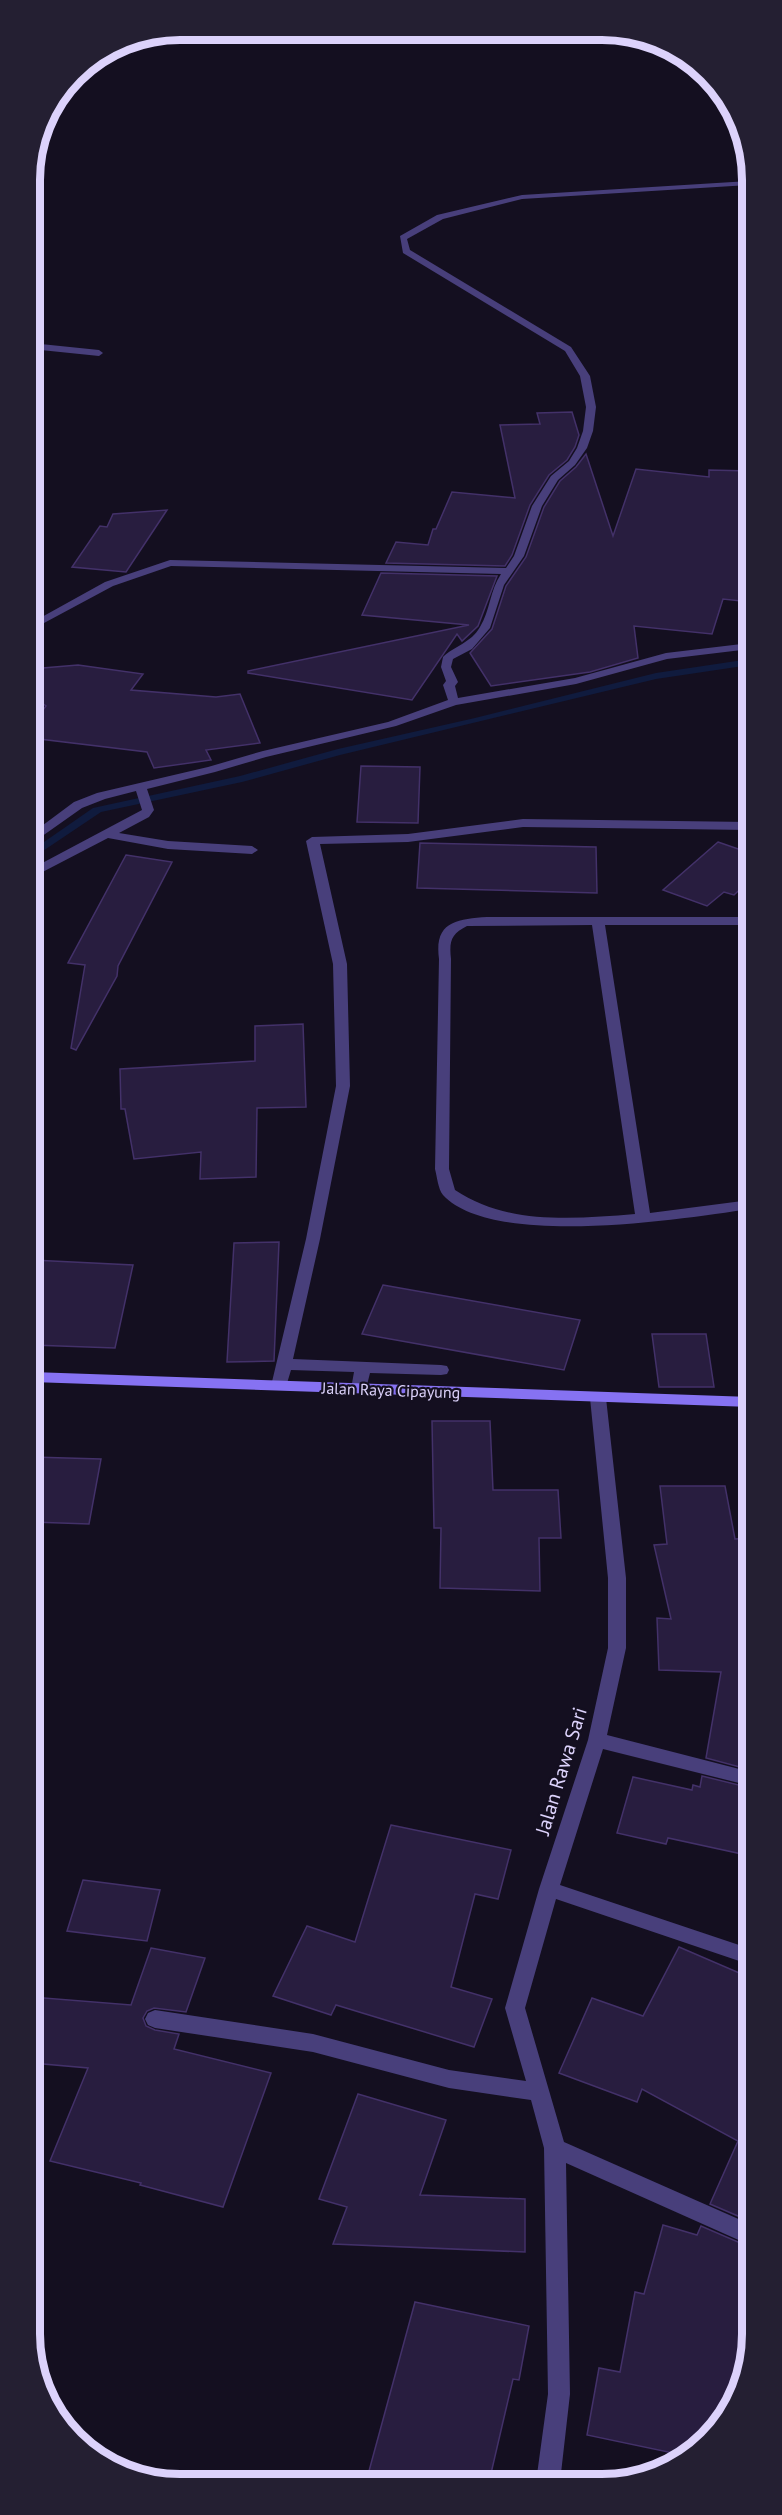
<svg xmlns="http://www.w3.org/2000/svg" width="782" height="2515" font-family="'PT Sans',sans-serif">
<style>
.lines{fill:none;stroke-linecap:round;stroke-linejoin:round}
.stream{fill:#101b3e;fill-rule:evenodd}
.building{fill:#281d3f;stroke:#433169;stroke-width:1.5}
.minor{fill:#483f7b;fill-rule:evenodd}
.secondary{fill:#8672f2;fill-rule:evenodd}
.labels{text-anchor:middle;stroke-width:4.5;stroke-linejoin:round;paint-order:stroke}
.street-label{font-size:16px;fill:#dcd2fb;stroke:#140f20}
.near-street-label{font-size:20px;fill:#dcd2fb;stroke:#140f20}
.rim{fill:none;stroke:#dcd2fb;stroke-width:8}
</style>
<rect width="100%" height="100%" fill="#140f20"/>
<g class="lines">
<polygon class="stream" points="750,659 750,665 656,679 340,755 242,782 101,812 31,859 31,851 93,808 240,776 338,749 475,718 656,673"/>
</g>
<g class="building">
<polygon points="572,412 579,435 575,447 567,460 549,475 530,505 512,555 505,566 386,563 396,542 428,545 433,529 436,529 452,492 515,498 500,425 540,424 537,413"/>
<polygon points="586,454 613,536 636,469 709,477 709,470 750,471 750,602 723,599 712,634 634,626 638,658 590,672 491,686 470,653 492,629 506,586 526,557 544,507 560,481 576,467"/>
<polygon points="167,510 126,572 72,567 100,526 107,527 113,514"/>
<polygon points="381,573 497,576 478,626 462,641 457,634 412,700 248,673 248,671 469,625 362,615"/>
<polygon points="78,665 143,674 131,690 216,697 240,694 260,743 206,750 211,760 154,768 147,752 31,738 31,720 37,718 46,706 39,701 31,705 31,669"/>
<polygon points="361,766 420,767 418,823 357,822"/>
<polygon points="718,842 750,853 750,880 734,895 724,892 707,906 663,890"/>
<polygon points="420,843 596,847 597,893 417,888"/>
<polygon points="126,855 172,862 118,966 117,976 76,1050 71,1048 85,965 68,963"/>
<polygon points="303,1024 306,1107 257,1108 256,1177 200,1179 201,1152 134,1159 125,1109 121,1109 120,1069 255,1061 255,1026"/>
<polygon points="279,1242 274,1361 227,1362 234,1243"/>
<polygon points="32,1260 133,1265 115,1348 32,1345"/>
<polygon points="383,1285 580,1320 564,1370 362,1334"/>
<polygon points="652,1334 706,1334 714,1387 659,1387"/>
<polygon points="432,1421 490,1421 493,1490 558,1490 561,1538 539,1538 540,1591 440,1588 441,1528 434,1528"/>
<polygon points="32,1457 101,1459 89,1524 32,1522"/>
<polygon points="660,1486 725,1486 735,1539 751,1538 751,1770 706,1758 721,1672 659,1670 657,1618 671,1619 654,1545 667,1544"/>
<polygon points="702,1776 751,1788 751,1856 668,1838 666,1844 617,1833 633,1777 692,1790 693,1785 700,1787"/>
<polygon points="391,1825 511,1850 498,1899 475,1894 451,1987 492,1999 474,2047 336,2005 331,2015 273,1996 307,1926 355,1942"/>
<polygon points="83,1880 160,1890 147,1941 67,1931"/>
<polygon points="679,1947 751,1978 752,2222 710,2204 738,2141 642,2089 637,2102 559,2073 592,1998 643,2016"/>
<polygon points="151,1948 205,1958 186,2012 154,2008 147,2011 143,2018 146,2026 155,2030 179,2034 174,2049 271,2073 223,2207 140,2185 141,2183 50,2161 88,2068 32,2063 32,1997 131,2005"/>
<polygon points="358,2094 446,2120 420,2195 525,2199 525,2252 333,2244 347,2207 319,2199"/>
<polygon points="663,2225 697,2235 701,2226 752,2248 752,2344 741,2391 714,2434 687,2456 587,2435 599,2368 620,2372 635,2292 644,2294"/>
<polygon points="415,2302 529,2326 519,2380 513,2379 489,2482 366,2482"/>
</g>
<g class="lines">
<g class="minor">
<path d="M749,181V185L522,199L443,219L407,239L410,250L571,347L590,376L596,407L593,431L587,448L575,465L558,480L542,506L524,556L504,585L490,628L472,649L453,659L451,667L458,682L455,686L458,698L575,678L666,653L750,643V649L667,659L576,684L456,705L396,726L266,757L215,772L147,789L154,810L149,817L119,833L168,841L252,846L258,850L252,854L168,849L108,838L31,878V869L142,810L136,791L105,799L82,808L31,844V834L74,802L97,793L208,767L263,751L388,722L448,700L443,685L446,681L441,667L443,657C454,646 471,643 480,627C490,611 490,590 501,574L171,566L113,586L31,630V623L105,582L170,560L506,568L514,556L532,506L551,476L569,461L577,448L583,431L586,407L580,376L565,351L403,253L400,236L437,215L522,195Z"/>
<polygon points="31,343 99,350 103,353 99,356 31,349"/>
<polygon points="38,703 44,706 35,717 31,718 31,708"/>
<polygon points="523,819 750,822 750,830 523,827 408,842 320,844 347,964 350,1086 320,1239 293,1359 441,1365 447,1366 449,1370 447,1374 441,1375 370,1373 365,1393 353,1393 351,1389 354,1372 291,1370 285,1390 273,1390 271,1386 306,1239 336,1086 333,964 306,841 312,837 408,834"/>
<path d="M487,917H750V925H605L650,1213L750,1200V1209C682,1219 493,1249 443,1195C438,1189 437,1176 435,1169L439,959C434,922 456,919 487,917ZM592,925L635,1214C574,1219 507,1225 455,1190L449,1169L451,959C449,941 451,934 467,926Z"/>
<polygon points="598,1393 604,1394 606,1398 626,1578 626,1648 607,1735 751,1772 751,1786 603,1749 560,1885 751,1949 751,1965 556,1899 525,2008 564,2142 752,2225 752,2246 566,2163 570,2394 560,2482 536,2482 548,2394 544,2148 531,2100 449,2088 313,2052 155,2028 148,2025 145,2019 148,2013 155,2010 313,2034 449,2070 526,2081 505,2008 539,1889 588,1740 608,1648 608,1578 590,1398 592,1394"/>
</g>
<polygon class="secondary" points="32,1372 751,1397 751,1407 32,1382"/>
</g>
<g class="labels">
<g class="street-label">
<text transform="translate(391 1390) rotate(2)" y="6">Jalan Raya Cipayung</text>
</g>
<g class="near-street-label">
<text transform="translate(561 1771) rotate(-73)" y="7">Jalan Rawa Sari</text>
</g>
</g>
<path d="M0 0H782V2515H0ZM180 40H602A140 140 0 0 1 742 180V2334A140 140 0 0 1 602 2474H180A140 140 0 0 1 40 2334V180A140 140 0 0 1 180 40Z" fill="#241f32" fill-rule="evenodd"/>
<path class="rim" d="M180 40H602A140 140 0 0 1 742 180V2334A140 140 0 0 1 602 2474H180A140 140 0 0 1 40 2334V180A140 140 0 0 1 180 40Z"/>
</svg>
